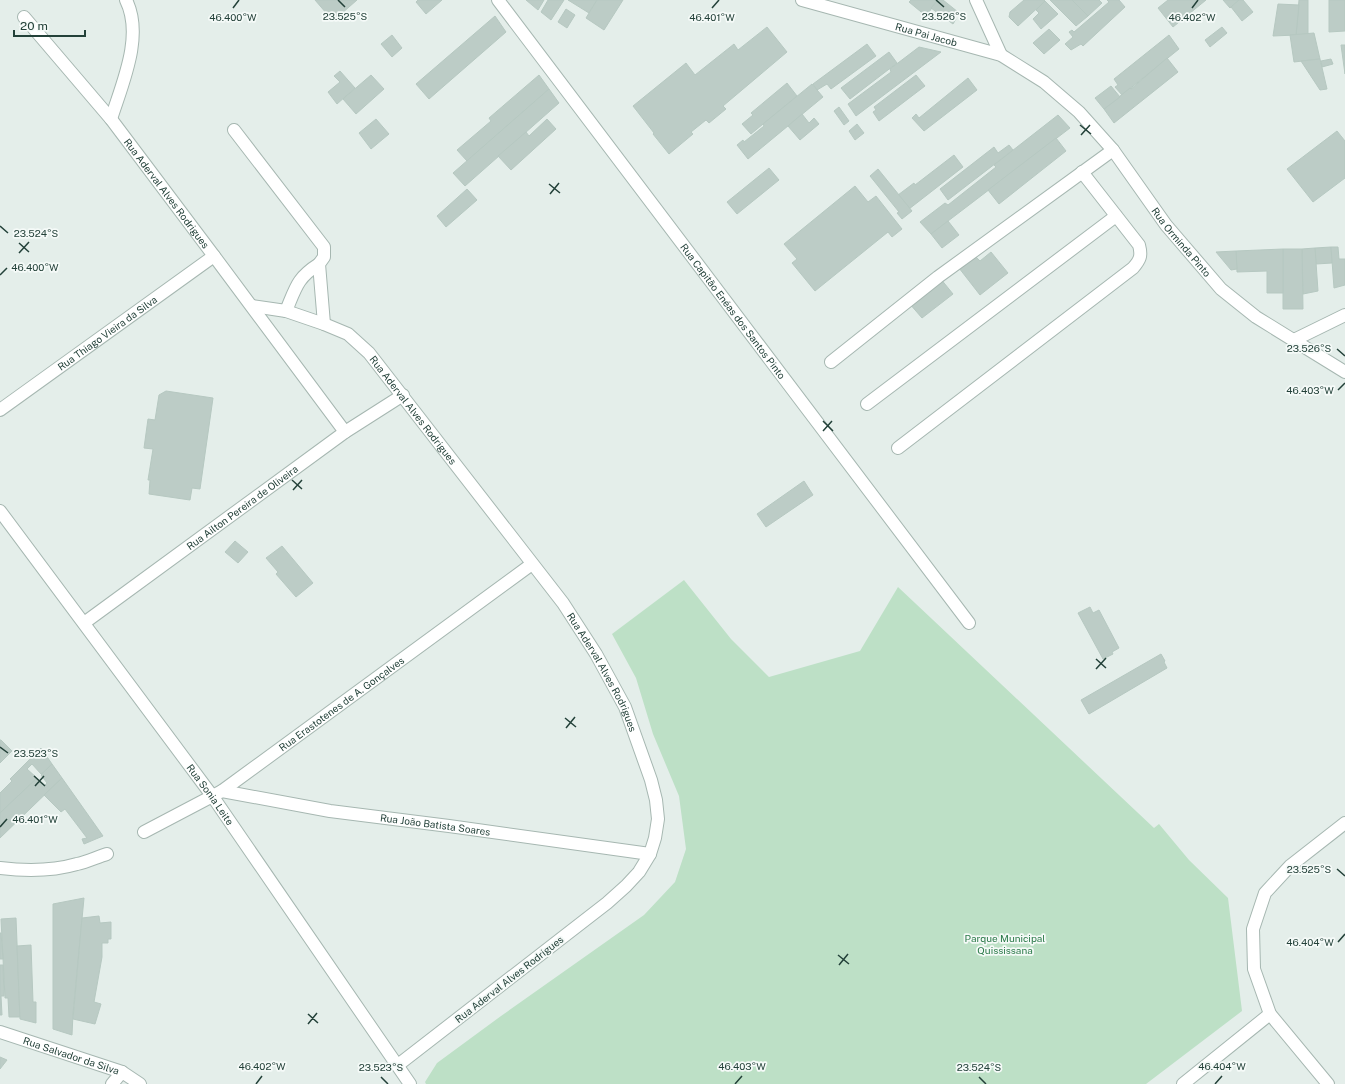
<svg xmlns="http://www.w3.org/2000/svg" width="1345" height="1084" font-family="'Public Sans',sans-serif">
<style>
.green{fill:#bde0c6}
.building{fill:#bcccc6;stroke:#b6c8c1}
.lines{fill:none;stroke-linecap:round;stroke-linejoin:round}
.service-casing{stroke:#a6b7b1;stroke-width:14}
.minor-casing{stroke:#a6b7b1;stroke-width:14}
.service{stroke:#fff;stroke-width:12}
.minor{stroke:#fff;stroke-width:12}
.ticks{fill:none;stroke:#234139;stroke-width:1.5}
.labels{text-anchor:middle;stroke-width:3.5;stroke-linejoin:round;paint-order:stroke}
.street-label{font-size:10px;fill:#234139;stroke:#f5faf8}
.park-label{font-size:10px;fill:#2b7a49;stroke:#f5faf8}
.ticks-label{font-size:10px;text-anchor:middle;fill:#234139;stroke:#f5faf8;stroke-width:3.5;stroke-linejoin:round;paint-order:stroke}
</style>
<rect width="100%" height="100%" fill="#e4eeea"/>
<polygon class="green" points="684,580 731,639 769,677 860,651 898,587 1154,828 1159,824 1189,860 1228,898 1242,1011 1146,1084 426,1084 425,1082 437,1063 501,1016 644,915 675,882 686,849 679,796 653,734 636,678 612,634"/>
<g class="building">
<polygon points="315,0 357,0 333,21"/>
<polygon points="418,0 442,0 426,14 416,2"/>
<polygon points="526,0 544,0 538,10"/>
<polygon points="548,0 564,0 551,20 541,12"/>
<polygon points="568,0 597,0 589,13"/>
<polygon points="597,0 623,0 604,30 586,18"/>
<polygon points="911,0 938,0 926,16 909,2"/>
<polygon points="938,0 943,0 958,12 954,17 956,19 953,24 931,8"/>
<polygon points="1024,0 1044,0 1045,1 1018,26 1009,17 1010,12"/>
<polygon points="1050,0 1072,0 1088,16 1076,26"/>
<polygon points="1072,0 1099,0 1102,3 1088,16"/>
<polygon points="1107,0 1119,0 1125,7 1083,46 1081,44 1071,50 1065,44 1073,37 1069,32 1072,30 1074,32 1109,2"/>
<polygon points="1168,0 1206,0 1173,27 1158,8"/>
<polygon points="1223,0 1239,0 1230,8"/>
<polygon points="1239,0 1243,0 1253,12 1242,21 1231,7"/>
<polygon points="1299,0 1308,0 1308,34 1296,35"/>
<polygon points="1329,0 1345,0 1345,31 1329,32"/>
<polygon points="1045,1 1058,14 1041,29 1033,19 1039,13 1036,10"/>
<polygon points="1278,4 1299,5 1296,35 1273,36"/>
<polygon points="566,9 575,15 567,28 558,22"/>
<polygon points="495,16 506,32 429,99 416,84"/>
<polygon points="767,27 787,52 723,106 726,109 709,123 706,120 691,132 693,134 669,154 653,134 654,133 633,106 686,63 695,75 734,44 738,50"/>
<polygon points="1222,27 1227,33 1210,47 1205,40"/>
<polygon points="1049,29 1060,40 1044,54 1033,43"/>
<polygon points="1314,33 1320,59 1294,62 1290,35"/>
<polygon points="392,35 402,48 392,57 381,44"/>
<polygon points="1169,35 1179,49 1122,95 1115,87 1118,85 1114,79"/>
<polygon points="867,44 876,56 831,89 827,84 817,90 813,84"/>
<polygon points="1341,45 1345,45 1345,74"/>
<polygon points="919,47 941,52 856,116 848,104 891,72 890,69"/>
<polygon points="889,52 897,63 850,99 841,88"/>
<polygon points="1167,58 1178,72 1114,123 1104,109 1130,88 1131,89"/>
<polygon points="1320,59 1327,89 1320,90 1301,61"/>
<polygon points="1331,59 1333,64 1322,67 1321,61"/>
<polygon points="340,71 355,88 337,104 328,92 340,82 334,76"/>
<polygon points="371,75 384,89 356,114 343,99"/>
<polygon points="539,75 549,89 467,161 457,150 491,121 489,118"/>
<polygon points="916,75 925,86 879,121 873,112 876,110 874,107"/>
<polygon points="968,78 977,90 924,131 912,118 916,114 919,118"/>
<polygon points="787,83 797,96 751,134 742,124 753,115 751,113"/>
<polygon points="812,84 823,97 748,159 737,145 743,140 744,142 764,126 763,124"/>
<polygon points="1111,86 1120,97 1104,109 1095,98"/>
<polygon points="549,89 559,103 465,186 453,173"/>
<polygon points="839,107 849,121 844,125 834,111"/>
<polygon points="802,114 809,123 814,118 819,124 800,140 788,126"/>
<polygon points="1058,115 1070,128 931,234 920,222 945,203 948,205 996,167 994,165"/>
<polygon points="376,119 389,134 371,149 359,133"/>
<polygon points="547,119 556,129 511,170 498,156 526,132 529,136"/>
<polygon points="857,124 864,133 855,140 849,131"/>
<polygon points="1337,131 1345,141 1345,178 1313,202 1287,169"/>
<polygon points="1056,138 1066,151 999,204 988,190"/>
<polygon points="1009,145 1013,150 948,200 940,189 994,147 998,153"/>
<polygon points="954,155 963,167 909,209 898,195 914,183 915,185"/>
<polygon points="769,168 779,180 737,214 727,202"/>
<polygon points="878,169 912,211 902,219 897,213 899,212 870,176"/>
<polygon points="855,186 868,202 876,196 902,229 892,237 888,232 815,291 792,263 797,259 784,244"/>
<polygon points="467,189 477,200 446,227 437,216"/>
<polygon points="948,221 959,235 942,248 931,234"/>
<polygon points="1331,247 1332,263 1316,264 1315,248"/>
<polygon points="1331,247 1338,247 1339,259 1345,259 1345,285 1334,288"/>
<polygon points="1315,248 1318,291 1303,294 1302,249"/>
<polygon points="1283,249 1302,249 1303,309 1283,309"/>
<polygon points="1283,249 1283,293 1267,293 1267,271 1237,272 1236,251"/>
<polygon points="1236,251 1237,269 1231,270 1216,252"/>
<polygon points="991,252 1008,273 980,295 959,268 975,256 980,261"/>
<polygon points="940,278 953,294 922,318 909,303"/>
<polygon points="166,391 213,398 200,489 192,488 190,500 149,494 150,480 148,480 153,449 144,448 148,419 155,420 159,395"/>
<polygon points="804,481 813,495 766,527 757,514"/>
<polygon points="235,541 248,552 238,563 225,552"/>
<polygon points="282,546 313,583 296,597 276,574 278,572 266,558"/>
<polygon points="1090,607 1093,613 1099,610 1119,648 1112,652 1113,654 1103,659 1078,613"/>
<polygon points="1161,654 1165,661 1164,662 1167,668 1089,714 1081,700"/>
<polygon points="0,740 1,740 12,751 0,763"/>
<polygon points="41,748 52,764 41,774 32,764 27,769 37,778 0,813 0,793 12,781 10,779"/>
<polygon points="52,764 62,778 0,838 0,813 37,778 44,786 47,783 41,775"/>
<polygon points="62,778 103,836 84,844 82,839 87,838 65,809 61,812 44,795"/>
<polygon points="84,898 73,1014 72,1035 53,1029 53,904"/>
<polygon points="99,916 100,923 111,922 111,939 108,939 108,943 102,943 102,957 94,1002 101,1004 95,1024 73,1019 82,918"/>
<polygon points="16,918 20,1017 9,1017 8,998 5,998 1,919"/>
<polygon points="0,933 1,933 3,959 0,959"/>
<polygon points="31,945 33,1002 36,1002 36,1023 20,1019 17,946"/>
<polygon points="0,965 3,965 4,996 1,996 2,1015 0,1015"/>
<polygon points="0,1057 7,1060 0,1069"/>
</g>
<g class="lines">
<g class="service-casing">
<g id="service">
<polyline points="234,130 324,247 324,257 319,264 324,324"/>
<path d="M286,311C296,287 297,278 319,264"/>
<polyline points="831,362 938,277 1113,150"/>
<polyline points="867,404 1116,216"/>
<path d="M898,448L1133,268C1140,260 1142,256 1139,245L1082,172"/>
</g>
</g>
<g class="minor-casing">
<g id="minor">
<path id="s1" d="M498,0L969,623"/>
<path id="s2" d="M802,0L1001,55L1044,82L1079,112L1113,150L1166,225L1221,289L1256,317L1345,372"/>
<polyline points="976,0 1001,55"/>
<path id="s3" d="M24,17L111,119L214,256L345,432"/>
<path d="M111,119C122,84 144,36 126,0"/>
<path id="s4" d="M252,306L286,311L324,324L348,334L369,353L563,603L596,654L625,707L651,780L656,800L658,819L655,838L650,854L639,872L626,886L607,903L398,1065"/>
<polyline points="1294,340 1345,315"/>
<path id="s5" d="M0,410L214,256"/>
<path id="s6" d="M0,511L213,797L410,1084"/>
<path id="s7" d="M84,623L345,432L403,395"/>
<path id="s8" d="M222,791L330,811L449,826L650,854"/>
<path id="s9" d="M144,832L222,791L532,564"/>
<path d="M0,868C25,871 53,871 77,864C87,862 97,857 107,854"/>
<path id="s10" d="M0,1032L122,1072L140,1084"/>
<polyline points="112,1084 122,1072"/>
<polyline points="1183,1084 1270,1014"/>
<polyline points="1328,1084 1270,1014 1254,969 1253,929 1265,893 1290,866 1345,823"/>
</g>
</g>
<use href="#service" class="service"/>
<use href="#minor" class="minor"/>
</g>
<path class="ticks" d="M338,0L345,7M936,0L944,7M233,8L239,0M712,8L719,0M1192,8L1198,0M1080,125L1091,134M1081,135L1090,125M549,184L560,193M550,194L559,183M0,226L8,233M19,243L29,252M19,253L29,242M0,275L7,268M1337,349L1345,356M1338,390L1345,383M823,421L833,431M823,431L832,421M292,480L302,489M293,490L302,480M1096,659L1106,668M1096,669L1106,658M565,718L576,727M566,728L575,717M0,747L8,753M34,776L45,786M35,786L44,776M0,827L7,819M1337,869L1345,876M1338,942L1345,934M838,955L849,964M839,965L848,954M308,1014L318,1023M308,1024L317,1013M381,1077L388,1084M979,1077L986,1084M256,1084L262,1076M735,1084L742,1076M1215,1084L1222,1076"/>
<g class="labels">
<g class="street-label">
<text dy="4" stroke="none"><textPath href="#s2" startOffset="129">Rua Pai Jacob</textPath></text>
<text dy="4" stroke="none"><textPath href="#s3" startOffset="227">Rua Aderval Alves Rodrigues</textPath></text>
<text dy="4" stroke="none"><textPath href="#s2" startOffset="469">Rua Orminda Pinto</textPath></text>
<text dy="4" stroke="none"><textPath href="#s1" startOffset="390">Rua Capitão Enéas dos Santos Pinto</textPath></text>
<text dy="4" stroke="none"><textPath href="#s5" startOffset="132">Rua Thiago Vieira da Silva</textPath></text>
<text dy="4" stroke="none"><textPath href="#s4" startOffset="201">Rua Aderval Alves Rodrigues</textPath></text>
<text dy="4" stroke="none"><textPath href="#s7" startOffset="196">Rua Ailton Pereira de Oliveira</textPath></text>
<text dy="4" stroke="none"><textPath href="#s4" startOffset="525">Rua Aderval Alves Rodrigues</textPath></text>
<text dy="4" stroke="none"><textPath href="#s9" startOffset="236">Rua Erastotenes de A. Gonçalves</textPath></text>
<text dy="4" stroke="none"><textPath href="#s6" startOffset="353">Rua Sonia Leite</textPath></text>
<text dy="4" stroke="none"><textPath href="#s8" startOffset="216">Rua João Batista Soares</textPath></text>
<text transform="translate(509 979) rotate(-38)" y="4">Rua Aderval Alves Rodrigues</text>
<text dy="4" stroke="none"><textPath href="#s10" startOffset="75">Rua Salvador da Silva</textPath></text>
</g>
<g class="park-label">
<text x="1005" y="942">Parque Municipal<tspan x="1005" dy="12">Quississana</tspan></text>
</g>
</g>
<g class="ticks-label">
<text x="345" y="20">23.525°S</text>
<text x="944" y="20">23.526°S</text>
<text x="233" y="21">46.400°W</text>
<text x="712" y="21">46.401°W</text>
<text x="1192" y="21">46.402°W</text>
<text x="36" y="237">23.524°S</text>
<text x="35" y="271">46.400°W</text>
<text x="1309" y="352">23.526°S</text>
<text x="1310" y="394">46.403°W</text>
<text x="36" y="757">23.523°S</text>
<text x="35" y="823">46.401°W</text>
<text x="1309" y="873">23.525°S</text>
<text x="1310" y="946">46.404°W</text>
<text x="262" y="1070">46.402°W</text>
<text x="742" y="1070">46.403°W</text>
<text x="1222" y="1070">46.404°W</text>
<text x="381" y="1071">23.523°S</text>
<text x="979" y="1071">23.524°S</text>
</g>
<path d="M14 30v6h71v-6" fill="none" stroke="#234139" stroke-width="2"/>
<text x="20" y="30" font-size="12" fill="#234139" stroke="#f5faf8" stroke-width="3" paint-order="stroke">20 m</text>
</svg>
